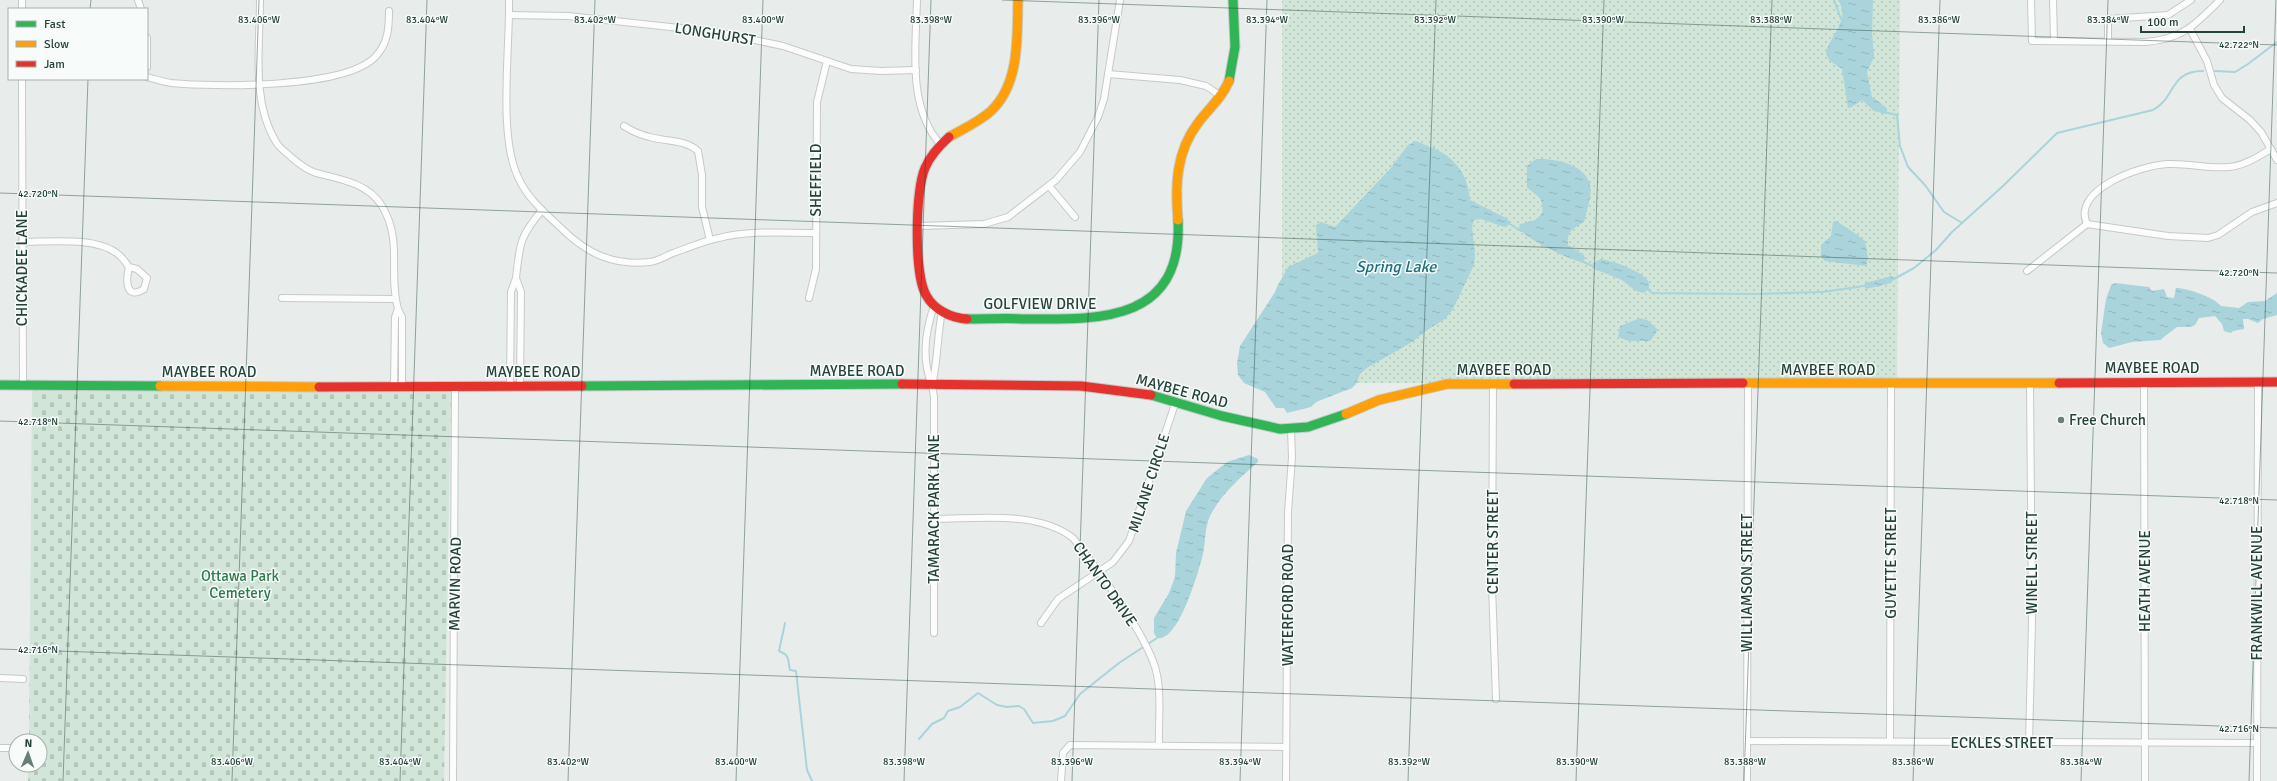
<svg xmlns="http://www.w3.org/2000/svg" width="2277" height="781" font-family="Signika,sans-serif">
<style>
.grass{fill:url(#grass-dots)}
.cemetery{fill:url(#cemetery-stones)}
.water{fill:url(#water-ripples)}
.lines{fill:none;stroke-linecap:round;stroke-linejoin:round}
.stream{stroke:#a9d4db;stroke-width:2}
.street-casing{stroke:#c5cac8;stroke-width:8}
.fast-casing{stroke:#c3cbc8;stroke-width:11}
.slow-casing{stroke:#c3cbc8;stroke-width:11}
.jam-casing{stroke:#c3cbc8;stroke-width:11}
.street{stroke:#fcfcfc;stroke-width:6}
.fast{stroke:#30b455;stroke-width:9}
.slow{stroke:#ff9f0a;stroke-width:9}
.jam{stroke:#e5322d;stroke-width:9}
.ticks{fill:none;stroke:#24423a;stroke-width:1;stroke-opacity:0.45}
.poi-dot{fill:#697e78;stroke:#f7fbf9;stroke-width:1.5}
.labels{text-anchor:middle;stroke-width:3;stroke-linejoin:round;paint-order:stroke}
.street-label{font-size:15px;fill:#24423a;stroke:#f7fbf9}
.poi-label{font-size:15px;fill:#24423a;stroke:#f7fbf9;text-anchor:start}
.park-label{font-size:15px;fill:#2d7a4b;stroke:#f7fbf9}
.water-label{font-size:16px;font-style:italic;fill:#1c6f80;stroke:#f7fbf9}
.ticks-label{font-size:10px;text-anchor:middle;fill:#24423a;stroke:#f7fbf9;stroke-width:3;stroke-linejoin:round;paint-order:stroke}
</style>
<defs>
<pattern id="grass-dots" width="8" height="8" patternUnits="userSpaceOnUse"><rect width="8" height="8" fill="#d1e6d8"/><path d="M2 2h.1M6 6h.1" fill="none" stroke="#b3c6ba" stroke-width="1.8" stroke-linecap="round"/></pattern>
<pattern id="cemetery-stones" width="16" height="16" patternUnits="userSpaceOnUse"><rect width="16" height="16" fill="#d1e6d8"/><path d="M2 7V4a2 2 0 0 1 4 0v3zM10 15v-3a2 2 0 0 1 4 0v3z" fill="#b3c6ba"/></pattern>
<pattern id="water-ripples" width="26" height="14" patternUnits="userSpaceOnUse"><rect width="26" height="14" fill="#a9d4db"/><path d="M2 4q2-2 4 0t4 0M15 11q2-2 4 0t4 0" fill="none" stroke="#91b7bd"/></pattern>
</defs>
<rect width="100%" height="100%" fill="#e8edeb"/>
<polygon class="grass" points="1282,0 1900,0 1897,383 1282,383"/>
<polygon class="cemetery" points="32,388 451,390 444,781 28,781 28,765 40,765 40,741 29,741"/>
<g class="water">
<path d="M1838,0H1873L1872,33L1874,57L1867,72L1872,97L1887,108L1886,114L1874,111L1862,100L1852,107L1848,108L1842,69L1830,61L1826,54C1828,37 1852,20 1838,0Z"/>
<path d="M1416,141L1432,148L1435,145V149C1457,159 1468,176 1470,200L1508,219L1510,224L1504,227L1481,219L1474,220L1472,226L1475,255L1474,265L1453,309L1445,319L1424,332L1412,342L1367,368L1360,374L1356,384L1352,388L1316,402L1311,407L1287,413L1284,408H1276L1265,392L1244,383L1238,375L1237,363L1240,346L1275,292C1278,283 1284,276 1288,267L1318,253L1316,225L1321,222L1335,227L1390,169L1408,145Z"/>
<path d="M1536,159C1554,158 1586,164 1590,185C1592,196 1587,211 1584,222C1573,229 1567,230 1568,245L1584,255L1585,259L1582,262C1570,260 1524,238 1519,228L1520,224L1535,220L1542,214C1544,196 1538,198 1527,187V166Z"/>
<path d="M1836,221C1846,227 1855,233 1865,241L1868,258L1866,266L1825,261L1821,257V245L1831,236L1833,222Z"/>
<path d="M1601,259C1611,260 1667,278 1644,293L1636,291L1622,280L1592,268L1593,263Z"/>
<polygon points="1892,276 1894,279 1891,283 1866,289 1864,286 1865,283"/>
<path d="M2115,283L2149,287L2152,291L2164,289L2167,297L2174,298L2176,288C2188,288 2215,298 2221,306L2239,308L2248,302L2265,301L2277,293V315L2263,319L2258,323L2248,319H2243L2244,329L2233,331L2231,333L2224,331L2222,324L2215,316L2199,318L2195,325L2190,327H2177L2160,340L2132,342L2109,348L2103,343L2101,333L2106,299L2111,285Z"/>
<polygon points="1640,318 1647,320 1657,329 1656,333 1650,341 1628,341 1618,337 1620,326"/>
<path d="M1249,455L1258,459V462C1241,477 1221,494 1210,516C1204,529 1206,544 1202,558C1198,573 1178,643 1157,638L1154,633V618L1169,593L1175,577L1176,553L1186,511L1207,478L1227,462Z"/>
</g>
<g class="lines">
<g class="stream">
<polyline points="1834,0 1841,19"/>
<polyline points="2215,71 2235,72 2248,64 2277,42"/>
<polyline points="1884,112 1897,115 1900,146 1908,167 1925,185 1944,212 1962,223"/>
<polyline points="1510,224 1521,231"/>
<polyline points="1582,261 1594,267"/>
<path d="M1894,279L1914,268L1936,250L1952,232L2003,186L2057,133L2153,110C2176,98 2169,71 2203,71"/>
<polyline points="1647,288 1652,293 1755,294 1822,292 1864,286"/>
<path d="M785,623L779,651C791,656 787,659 790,670L796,671L807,770L812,781"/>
<polyline points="919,739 932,724 944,718 948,711 960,707 978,693 997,705 1007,707 1019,706 1024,709 1033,723 1053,721 1065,716 1080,694 1119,663 1157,638"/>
</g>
<g class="street-casing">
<g id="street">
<polyline points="138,0 141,9"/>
<path d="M260,0C260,46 251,101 276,142C279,148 286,152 291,157C299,164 307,170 316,173C340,179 368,183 382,206C403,241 388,273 398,309"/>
<path d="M509,0C510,49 498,135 518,177C527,198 545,213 561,228C587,254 614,266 650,262C658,261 666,256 673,253C688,248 703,241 719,238C749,230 785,233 816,233"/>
<path d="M917,0C916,47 907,106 940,144"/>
<path d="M2031,0L2032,41L2145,42C2183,39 2195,25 2220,0"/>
<polyline points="2053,0 2054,41"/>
<polyline points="22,9 22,0"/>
<polyline points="509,15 568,16 717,32 783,46 851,69 881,71 916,70"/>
<polyline points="2190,29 2207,61 2214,85 2222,98 2250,120 2261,132 2277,160"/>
<polyline points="147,38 147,67"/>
<polyline points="2108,41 2108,19 2168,15 2191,0"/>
<polyline points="1108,74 1180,80 1206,86 1221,96"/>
<path d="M147,77C155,79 163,82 171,83C213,87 347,89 376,56C388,43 389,28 389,11"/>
<polyline points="22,79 23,386"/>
<path d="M624,126C632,131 640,135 650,137C667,142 684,139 698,151L702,175V207L710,240"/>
<polyline points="1049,186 1075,217"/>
<path d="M2087,224C2071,189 2142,165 2168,164C2189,163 2209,169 2229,167C2244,166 2259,156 2271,149"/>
<polyline points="919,226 984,224 1008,217 1056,180 1080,152 1098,117 1104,99 1120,0"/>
<path d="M22,242C49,242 97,236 119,255C123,258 126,263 129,267C126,279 125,301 144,289L147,278L137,269L129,267"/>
<polyline points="2027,271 2087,224 2168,236 2208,238 2218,235 2252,212 2277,203"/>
<path d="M516,278C520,243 519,238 542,210"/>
<polyline points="282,298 395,299"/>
<polyline points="809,298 816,269 817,102 827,61"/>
<path d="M934,306C925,332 921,359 932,385C938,361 937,336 942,312"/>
<polyline points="2144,382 2145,781"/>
<polyline points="1493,384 1492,586 1496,699"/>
<polyline points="932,385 934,397 934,633"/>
<polyline points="510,386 511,292 516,278 521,292 520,386"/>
<polyline points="394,387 395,317 398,309 402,317 402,387"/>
<path d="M934,519C977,519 1037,510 1073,538C1096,567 1151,640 1157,675C1162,698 1158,722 1159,745"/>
<polyline points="1041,623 1058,599 1113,562 1129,541 1176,401"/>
<polyline points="0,678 23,679"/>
<polyline points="1747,741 2257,743"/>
<polyline points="1890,741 1891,384"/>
<polyline points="2029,742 2032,622 2030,383"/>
<polyline points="0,748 16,748"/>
<polyline points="453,781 455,386"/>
<polyline points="1061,781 1063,753 1070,745 1286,747"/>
<polyline points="1286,781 1288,512 1292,457 1291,429"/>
<polyline points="1747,781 1748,385"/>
<polyline points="2257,781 2258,382"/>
</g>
</g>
<g class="fast-casing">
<g id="fast">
<polyline points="1229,81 1235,47 1233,0"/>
<path d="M967,319C987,319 1008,318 1028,319C1104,320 1183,320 1178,220"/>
<polyline points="0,385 160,386"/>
<polyline points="582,386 902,384"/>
<polyline points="1151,395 1222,416 1280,429 1308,427 1346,414"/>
</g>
</g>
<g class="slow-casing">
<g id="slow">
<path d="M949,137C963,129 979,122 991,111C1020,84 1017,37 1018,0"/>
<path d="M1178,220C1175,185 1176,152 1198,123C1209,108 1222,98 1229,81"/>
<polyline points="1743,383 2059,383"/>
<polyline points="160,386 319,387"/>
<polyline points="1346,414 1379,400 1447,384 1514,384"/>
</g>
</g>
<g class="jam-casing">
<g id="jam">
<path d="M949,137C939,146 930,156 925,168C915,191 914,274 926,295C934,310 951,318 967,319"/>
<polyline points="2059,383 2277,382"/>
<polyline points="902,384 1081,386 1151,395"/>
<polyline points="1514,384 1743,383"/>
<polyline points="319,387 582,386"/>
</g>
</g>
<use href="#street" class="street"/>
<use href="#fast" class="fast"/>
<use href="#slow" class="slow"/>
<use href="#jam" class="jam"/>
</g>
<path class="ticks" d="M1002,0L2277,45M90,9L91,0M0,193L2277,273M0,421L2277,500M0,649L2277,728M63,781L88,79M232,781L259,0M400,781L427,0M568,781L595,0M736,781L763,0M904,781L931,0M1072,781L1099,0M1240,781L1267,0M1408,781L1436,0M1576,781L1604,0M1744,781L1772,0M1913,781L1940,0M2081,781L2108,0M2249,781L2276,0"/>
<circle class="poi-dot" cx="2061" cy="420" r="4"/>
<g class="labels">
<g class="street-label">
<text transform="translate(715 34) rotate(9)" y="5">LONGHURST</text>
<text transform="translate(816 180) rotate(-90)" y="5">SHEFFIELD</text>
<text transform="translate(22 268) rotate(-90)" y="5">CHICKADEE LANE</text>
<text x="1040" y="309">GOLFVIEW DRIVE</text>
<text x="2152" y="373">MAYBEE ROAD</text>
<text x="1504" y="375">MAYBEE ROAD</text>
<text x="1828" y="375">MAYBEE ROAD</text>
<text x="857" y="376">MAYBEE ROAD</text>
<text x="209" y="377">MAYBEE ROAD</text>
<text x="533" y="377">MAYBEE ROAD</text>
<text transform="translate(1182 391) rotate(15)" y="5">MAYBEE ROAD</text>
<text transform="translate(1149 483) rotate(-72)" y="5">MILANE CIRCLE</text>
<text transform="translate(934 509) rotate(-90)" y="5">TAMARACK PARK LANE</text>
<text transform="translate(1493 542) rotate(-90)" y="5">CENTER STREET</text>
<text transform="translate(1891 563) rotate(-90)" y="5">GUYETTE STREET</text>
<text transform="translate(2032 563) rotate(-90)" y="5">WINELL STREET</text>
<text transform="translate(2145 581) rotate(-90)" y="5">HEATH AVENUE</text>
<text transform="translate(1747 583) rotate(-90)" y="5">WILLIAMSON STREET</text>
<text transform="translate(455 584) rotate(-89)" y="5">MARVIN ROAD</text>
<text transform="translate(1105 584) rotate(55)" y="5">CHANTO DRIVE</text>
<text transform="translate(2257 593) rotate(-90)" y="5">FRANKWILL AVENUE</text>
<text transform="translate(1288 605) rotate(-90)" y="5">WATERFORD ROAD</text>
<text x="2002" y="748">ECKLES STREET</text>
</g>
<g class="poi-label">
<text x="2069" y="425">Free Church</text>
</g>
<g class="park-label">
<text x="240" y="581">Ottawa Park<tspan x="240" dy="17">Cemetery</tspan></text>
</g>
<g class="water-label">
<text x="1396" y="272">Spring Lake</text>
</g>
</g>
<g class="ticks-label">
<text x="259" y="23">83.406°W</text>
<text x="427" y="23">83.404°W</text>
<text x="595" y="23">83.402°W</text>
<text x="763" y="23">83.400°W</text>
<text x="931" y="23">83.398°W</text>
<text x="1099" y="23">83.396°W</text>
<text x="1267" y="23">83.394°W</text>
<text x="1435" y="23">83.392°W</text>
<text x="1603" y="23">83.390°W</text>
<text x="1771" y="23">83.388°W</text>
<text x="1939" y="23">83.386°W</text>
<text x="2108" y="23">83.384°W</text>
<text x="2239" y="48">42.722°N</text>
<text x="38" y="197">42.720°N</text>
<text x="2239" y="276">42.720°N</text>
<text x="38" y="425">42.718°N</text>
<text x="2239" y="504">42.718°N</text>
<text x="38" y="653">42.716°N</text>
<text x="2239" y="732">42.716°N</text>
<text x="232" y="765">83.406°W</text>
<text x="400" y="765">83.404°W</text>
<text x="568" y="765">83.402°W</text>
<text x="736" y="765">83.400°W</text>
<text x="904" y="765">83.398°W</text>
<text x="1072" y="765">83.396°W</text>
<text x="1240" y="765">83.394°W</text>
<text x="1409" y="765">83.392°W</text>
<text x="1577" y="765">83.390°W</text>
<text x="1745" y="765">83.388°W</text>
<text x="1913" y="765">83.386°W</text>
<text x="2081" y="765">83.384°W</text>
</g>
<rect x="8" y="8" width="140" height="72" fill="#f7fbf9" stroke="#a3b1ad"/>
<rect x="16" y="21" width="20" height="6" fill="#30b455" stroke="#a3b1ad"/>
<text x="44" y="28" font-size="12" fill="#24423a">Fast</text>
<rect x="16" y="41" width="20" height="6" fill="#ff9f0a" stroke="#a3b1ad"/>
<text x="44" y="48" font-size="12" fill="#24423a">Slow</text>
<rect x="16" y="61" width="20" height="6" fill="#e5322d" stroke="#a3b1ad"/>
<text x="44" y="68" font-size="12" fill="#24423a">Jam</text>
<g transform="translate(28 753) rotate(2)"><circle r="19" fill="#f7fbf9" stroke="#a3b1ad"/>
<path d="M0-3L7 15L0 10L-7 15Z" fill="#697e78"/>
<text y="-6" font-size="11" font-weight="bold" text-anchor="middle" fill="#24423a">N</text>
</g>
<path d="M2141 26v6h103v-6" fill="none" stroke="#24423a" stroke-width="2"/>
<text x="2147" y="26" font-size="12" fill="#24423a" stroke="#f7fbf9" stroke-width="3" paint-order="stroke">100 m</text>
</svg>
